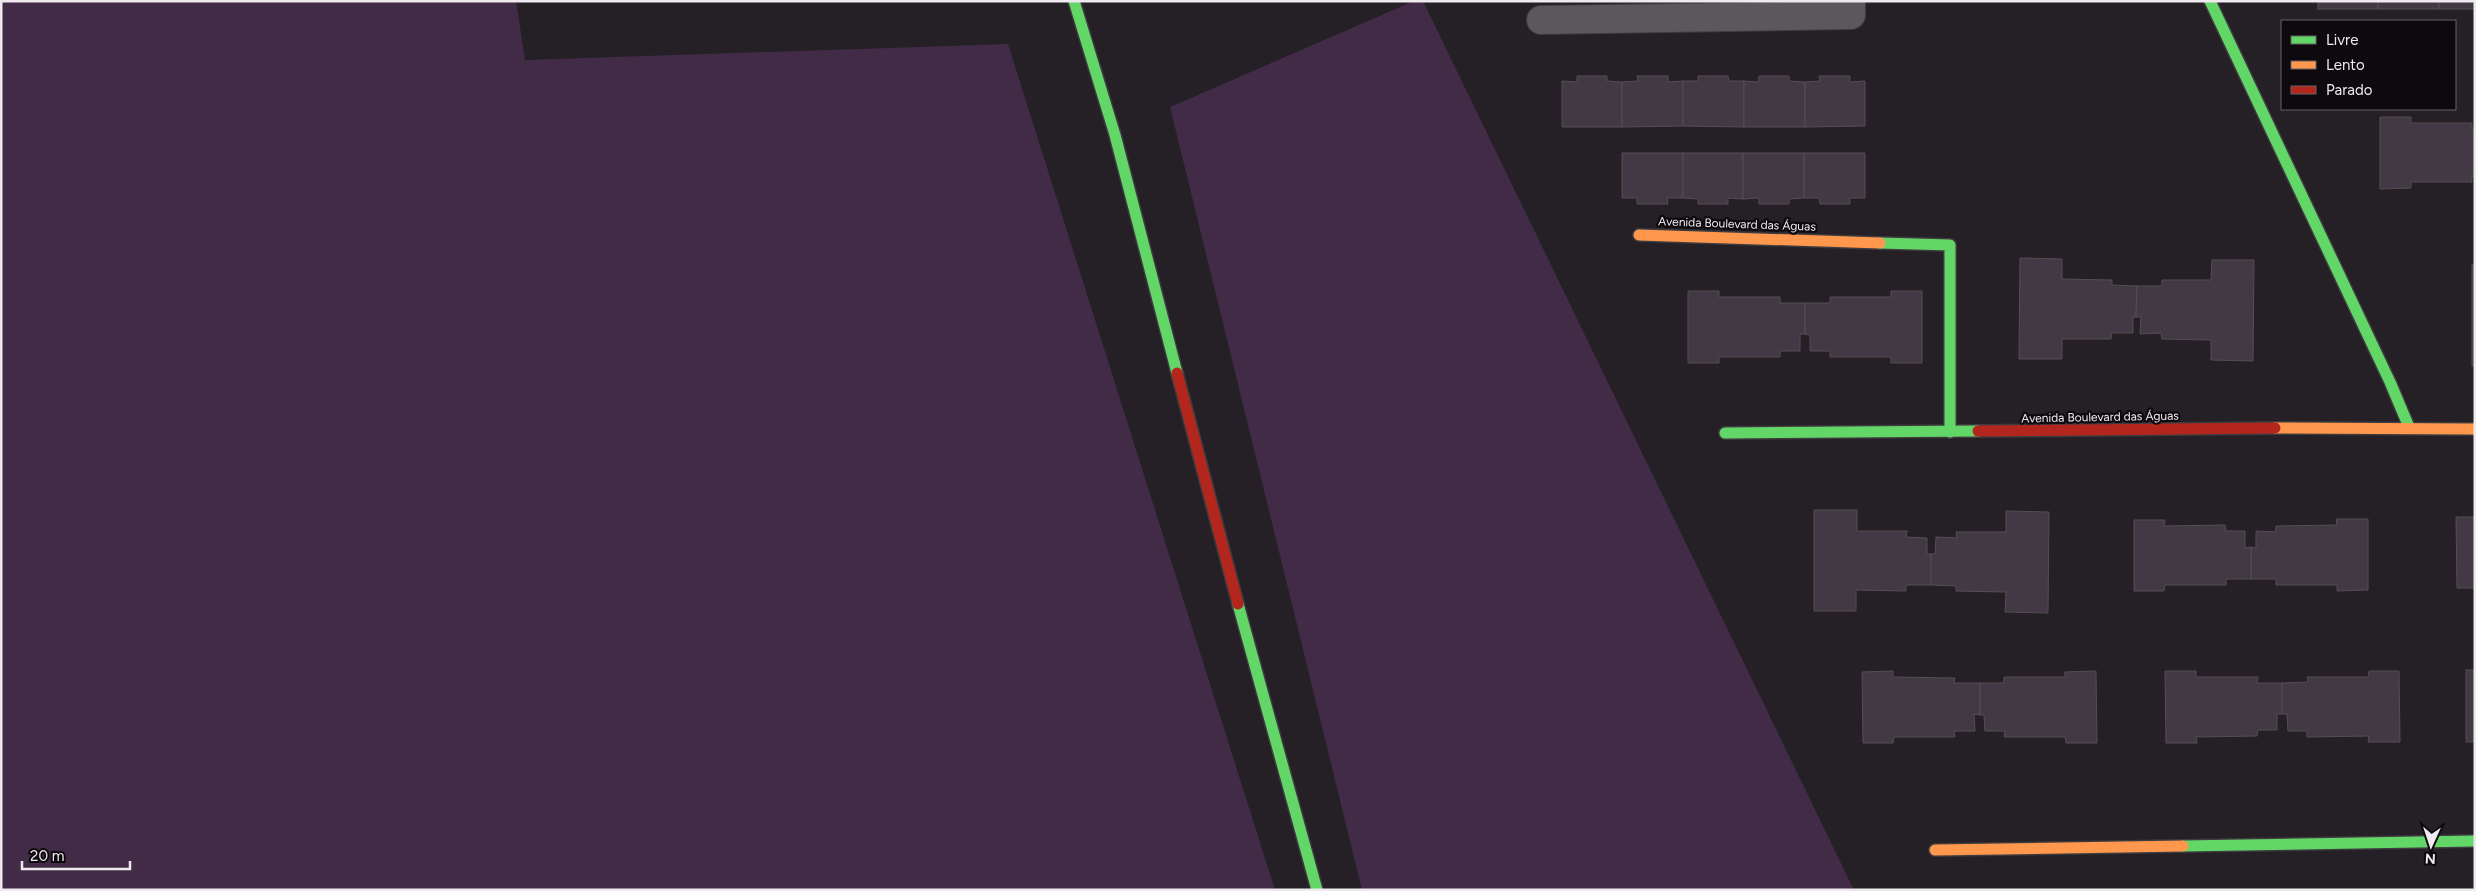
<svg xmlns="http://www.w3.org/2000/svg" width="2476" height="891" font-family="Figtree,sans-serif">
<style>
.green{fill:#412b47}
.building{fill:#423945;stroke:#534f53}
.lines{fill:none;stroke-linecap:round;stroke-linejoin:round}
.street-casing{stroke:#3e3b3f;stroke-width:30}
.fast-casing{stroke:#3e3b3f;stroke-width:14}
.slow-casing{stroke:#3e3b3f;stroke-width:14}
.jam-casing{stroke:#3e3b3f;stroke-width:14}
.street{stroke:#5b575b;stroke-width:28}
.fast{stroke:#63d668;stroke-width:11}
.slow{stroke:#ff974d;stroke-width:11}
.jam{stroke:#b3261e;stroke-width:11}
.labels{text-anchor:middle;stroke-width:4.5;stroke-linejoin:round;paint-order:stroke}
.street-label{font-size:12px;fill:#efeaf0;stroke:#0d090d}
</style>
<rect width="100%" height="100%" fill="#242025"/>
<g class="green">
<polygon points="1,1 516,1 525,60 1008,44 1275,890 1,890"/>
<polygon points="1414,1 1423,1 1854,890 1362,890 1170,107"/>
</g>
<g class="building">
<rect x="2318" y="1" width="60" height="8"/>
<rect x="2378" y="1" width="61" height="8"/>
<rect x="2439" y="1" width="36" height="8"/>
<polygon points="1577,76 1607,76 1607,81 1622,82 1622,127 1562,127 1562,81 1577,82"/>
<polygon points="1637,76 1668,76 1668,82 1683,81 1683,126 1622,127 1622,82 1638,81"/>
<polygon points="1698,76 1728,76 1729,81 1744,81 1744,127 1683,126 1683,81 1698,81"/>
<polygon points="1759,76 1789,76 1789,81 1805,82 1805,127 1744,127 1744,81 1758,82"/>
<polygon points="1819,76 1850,76 1850,82 1865,81 1865,126 1805,127 1805,82 1820,81"/>
<polygon points="2380,117 2411,117 2411,123 2472,123 2472,129 2475,129 2475,176 2472,176 2472,182 2411,182 2411,188 2380,189"/>
<polygon points="1622,153 1683,153 1683,198 1667,198 1668,204 1637,204 1637,198 1622,198"/>
<polygon points="1683,153 1743,153 1743,199 1728,198 1728,204 1698,204 1698,199 1683,198"/>
<polygon points="1743,153 1804,153 1804,198 1789,199 1789,204 1759,204 1759,198 1743,199"/>
<polygon points="1804,153 1865,153 1865,198 1850,198 1850,204 1820,204 1819,198 1804,198"/>
<polygon points="2020,258 2062,259 2062,279 2112,280 2112,285 2137,286 2136,317 2133,317 2133,333 2112,333 2111,339 2062,339 2062,359 2019,359"/>
<polygon points="2212,260 2254,260 2253,361 2211,360 2211,340 2162,339 2161,333 2140,334 2141,317 2136,317 2137,286 2162,286 2162,280 2211,280"/>
<rect x="2472" y="265" width="3" height="101"/>
<polygon points="1688,291 1719,291 1719,297 1780,297 1780,303 1805,303 1805,334 1800,334 1800,351 1780,351 1780,357 1719,357 1719,363 1688,363"/>
<polygon points="1891,291 1922,291 1922,363 1891,363 1891,357 1830,357 1830,351 1810,351 1810,335 1805,334 1805,303 1830,303 1830,297 1891,297"/>
<polygon points="1814,510 1857,510 1857,531 1907,531 1906,537 1927,538 1927,554 1931,554 1931,585 1906,585 1906,591 1856,590 1856,611 1814,611"/>
<polygon points="2006,511 2049,512 2048,613 2005,612 2006,592 1956,591 1956,586 1931,585 1931,554 1935,554 1936,537 1957,538 1956,532 2006,532"/>
<polygon points="2456,517 2475,517 2475,588 2457,588"/>
<polygon points="2336,519 2368,519 2368,590 2337,591 2337,585 2276,585 2276,579 2251,579 2251,547 2256,548 2256,531 2275,532 2276,526 2337,525"/>
<polygon points="2134,520 2165,520 2164,526 2225,525 2226,531 2245,531 2245,548 2251,547 2251,579 2226,579 2226,585 2165,585 2164,591 2134,591"/>
<rect x="2466" y="670" width="9" height="72"/>
<polygon points="1893,671 1893,677 1955,678 1954,683 1980,683 1980,715 1974,714 1975,731 1954,731 1955,737 1894,737 1893,743 1863,743 1862,672"/>
<polygon points="2096,671 2097,743 2066,743 2065,737 2004,737 2005,731 1985,731 1984,715 1980,715 1980,683 2004,683 2004,677 2065,677 2065,672"/>
<polygon points="2165,671 2196,671 2196,677 2258,677 2257,683 2282,683 2282,714 2277,714 2277,730 2258,730 2257,736 2196,737 2197,743 2166,743"/>
<polygon points="2369,671 2399,671 2400,742 2368,742 2369,736 2307,737 2307,731 2288,731 2287,714 2282,714 2282,683 2308,682 2307,677 2368,677"/>
</g>
<g class="lines">
<g class="street-casing">
<polyline id="street" points="1541,20 1851,15 1851,1"/>
</g>
<g class="fast-casing">
<g id="fast">
<polyline points="1074,1 1115,135 1177,373"/>
<polyline points="2210,1 2390,382 2409,427"/>
<polyline points="1880,243 1950,245 1950,432"/>
<polyline points="1725,433 1978,431"/>
<polyline points="1238,604 1317,890"/>
<polyline points="2183,846 2475,841"/>
</g>
</g>
<g class="slow-casing">
<g id="slow">
<polyline points="1639,235 1880,243"/>
<polyline points="2275,428 2475,429"/>
<polyline points="1935,850 2183,846"/>
</g>
</g>
<g class="jam-casing">
<g id="jam">
<polyline points="1177,373 1238,604"/>
<polyline points="1978,431 2275,428"/>
</g>
</g>
<use href="#street" class="street"/>
<use href="#fast" class="fast"/>
<use href="#slow" class="slow"/>
<use href="#jam" class="jam"/>
</g>
<g class="labels">
<g class="street-label">
<text transform="translate(1737 224) rotate(2)" y="4">Avenida Boulevard das Águas</text>
<text transform="translate(2100 417) rotate(-1)" y="4">Avenida Boulevard das Águas</text>
</g>
</g>
<rect width="2476" height="891" fill="none" stroke="#efeaf0" stroke-width="5"/>
<rect x="2281" y="20" width="175" height="90" fill="#0d090d" stroke="#676368"/>
<rect x="2291" y="36" width="25" height="8" fill="#63d668" stroke="#676368"/>
<text x="2326" y="45" font-size="15" fill="#efeaf0">Livre</text>
<rect x="2291" y="61" width="25" height="8" fill="#ff974d" stroke="#676368"/>
<text x="2326" y="70" font-size="15" fill="#efeaf0">Lento</text>
<rect x="2291" y="86" width="25" height="8" fill="#b3261e" stroke="#676368"/>
<text x="2326" y="95" font-size="15" fill="#efeaf0">Parado</text>
<g transform="translate(2431 846) rotate(183)" stroke="#0d090d" stroke-width="4" paint-order="stroke">
<path d="M0-4L9 19L0 12L-9 19Z" fill="#efeaf0"/>
<text y="-8" font-size="14" font-weight="bold" text-anchor="middle" fill="#efeaf0">N</text>
</g>
<path d="M22 861v8h108v-8" fill="none" stroke="#efeaf0" stroke-width="2.5"/>
<text x="30" y="861" font-size="15" fill="#efeaf0" stroke="#0d090d" stroke-width="4" paint-order="stroke">20 m</text>
</svg>
